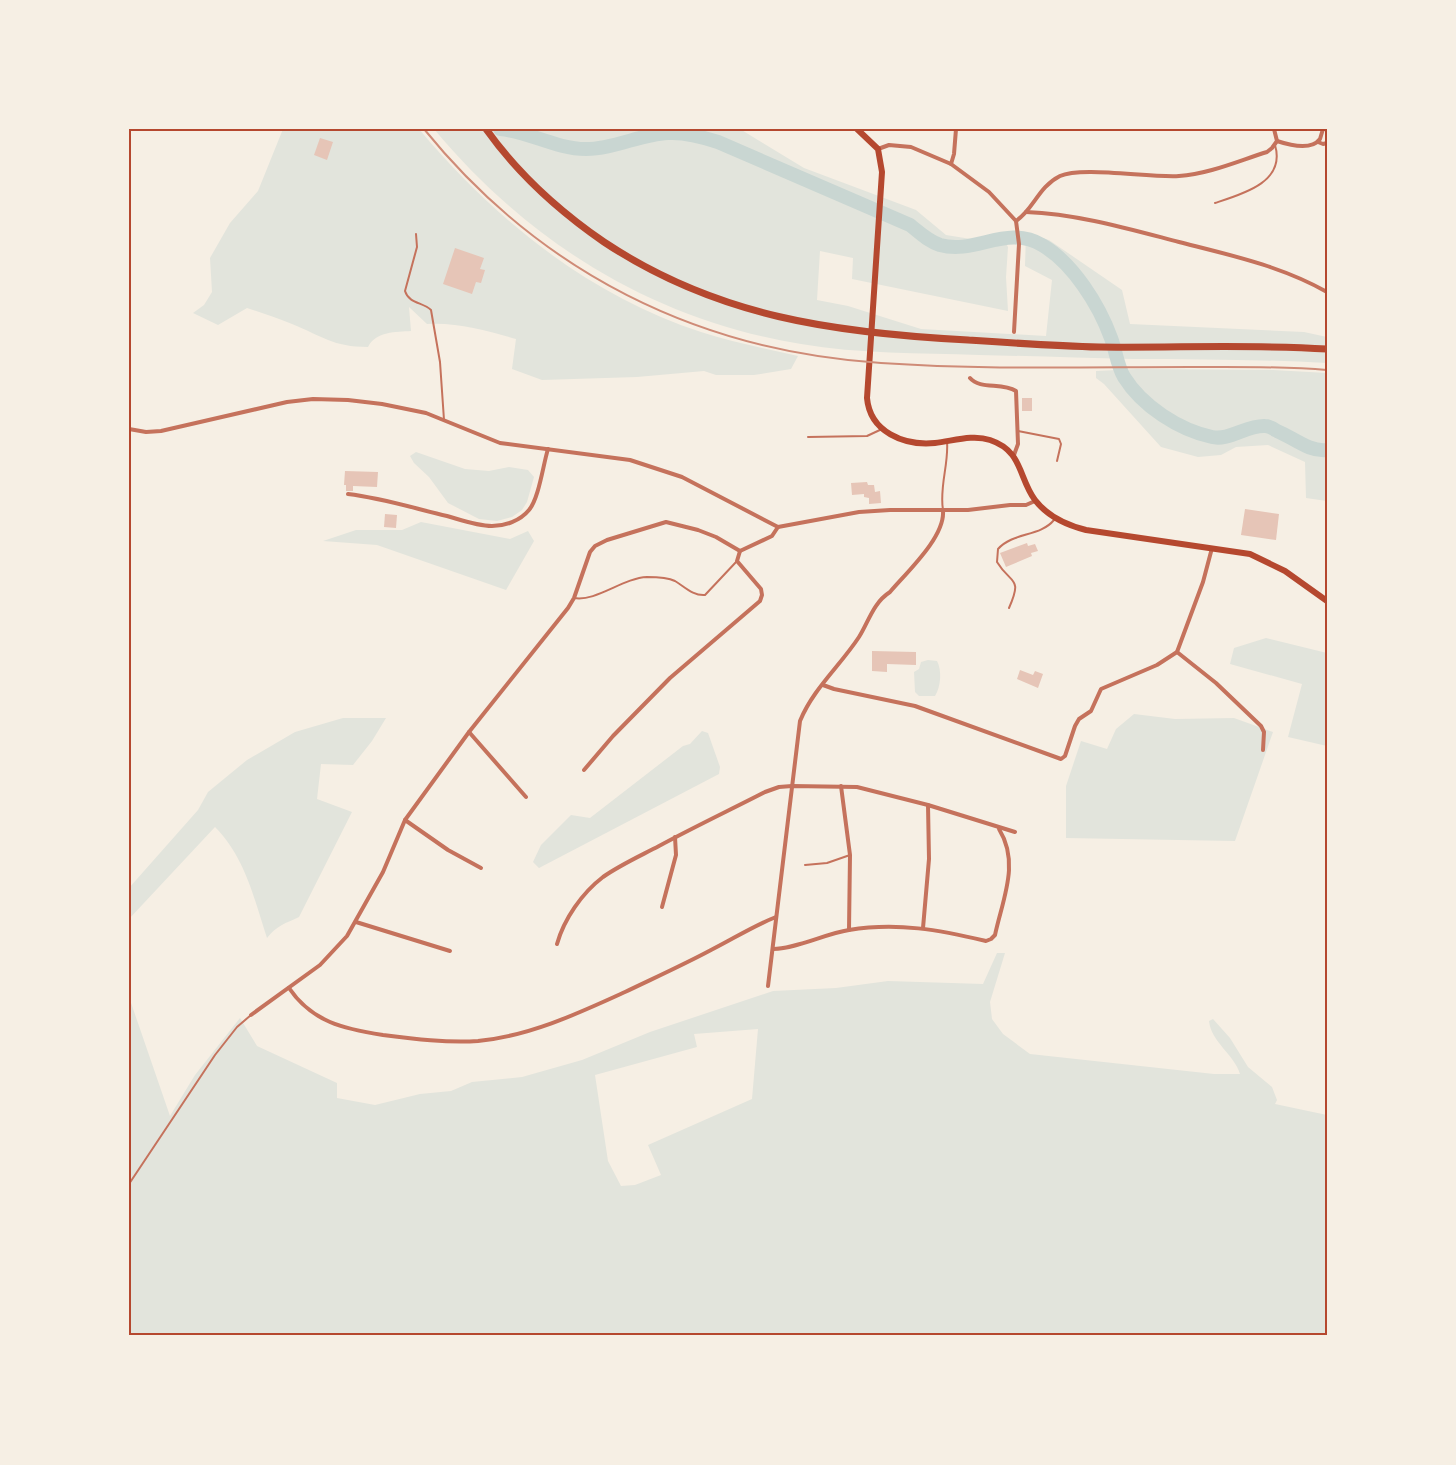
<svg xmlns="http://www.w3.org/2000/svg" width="1456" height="1465" font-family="'Noto Sans',sans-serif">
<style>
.green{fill:#e2e4dc;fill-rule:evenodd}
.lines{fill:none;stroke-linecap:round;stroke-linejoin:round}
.river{stroke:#c9d6d2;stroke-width:14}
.building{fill:#e6c5b7}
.service{stroke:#c5725c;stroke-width:2}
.minor{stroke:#c5725c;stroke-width:4}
.secondary{stroke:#b5482f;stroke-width:6}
.trunk{stroke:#b5482f;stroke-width:7}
.rail{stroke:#cf8b77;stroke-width:2}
.neatline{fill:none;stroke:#b5482f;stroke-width:2}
</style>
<rect width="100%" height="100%" fill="#f6efe4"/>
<g class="green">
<path d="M283,129H419C494,219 588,295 701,332C733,342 766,349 798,356L791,369L754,375H716L704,371L637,377L542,380L512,369L516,339C488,331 457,322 427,324L409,307L411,331C396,332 376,331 368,347C333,347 322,336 292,324C277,318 262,313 247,308L218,325L193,313L204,305L212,292L210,258L230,223L258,191Z"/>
<path d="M434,129H557L573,131L607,129H740L804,168L916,210L946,235L977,240L997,234L1004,240L1008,247L1006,277L1008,311L852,279L853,258L820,251L817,300L848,306L921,329L1046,336L1052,280L1025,266L1026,233L1049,240L1122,290L1130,324L1304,332L1327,337V363C1263,359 1198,360 1134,359C1082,358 1031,356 979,355C920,353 859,354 801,344C653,320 529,243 434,129Z"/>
<polygon points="1137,369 1273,370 1327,373 1327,501 1306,498 1305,462 1268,445 1236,447 1221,455 1198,457 1161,447 1104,384 1096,378 1096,371"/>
<polygon points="416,452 465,469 489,471 509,467 528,470 534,477 527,502 522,510 512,517 497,521 479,519 448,503 429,477 414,463 410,456"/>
<polygon points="421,522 510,539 528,531 534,541 506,590 377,545 323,541 356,530 402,530"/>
<polygon points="1266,638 1327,653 1327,746 1288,737 1302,684 1230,664 1234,648"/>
<path d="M928,660L937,661C942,670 941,687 935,696H919L915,692L914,672L919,669L921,662Z"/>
<polygon points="1134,714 1175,719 1234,718 1273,732 1235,841 1066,838 1066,786 1081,741 1107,749 1116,729"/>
<path d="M343,718H386L372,741L353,765L321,764L317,799L352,812L299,917C286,923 276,926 267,938C254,898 245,857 215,827L129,919V888L198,810L208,792L247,760L295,732Z"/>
<polygon points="702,731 708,733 720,767 719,774 539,868 533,862 541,845 571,815 590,818 683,746 690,744"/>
<path d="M997,953H1005L990,1002L992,1019L1003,1034L1030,1054L1214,1074H1240C1234,1054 1211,1042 1209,1021L1213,1019L1230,1038L1248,1067L1272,1087L1277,1100L1275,1104L1327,1115V1336H129V997L170,1116L195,1075L240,1018L257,1046L337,1083V1098L375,1105L420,1094L451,1091L472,1082L522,1077L582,1060L650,1032L773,991L836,988L888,981L983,984ZM758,1029L752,1099L648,1145L661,1175L635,1185L621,1186L608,1161L595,1075L697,1047L694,1034Z"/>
</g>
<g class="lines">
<path class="river" d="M500,129C527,131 556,149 586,149C614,149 641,134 668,133C685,132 703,137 718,142L910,225C920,233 928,241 940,245C975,255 1007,224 1042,245C1073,263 1099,305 1111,338C1116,351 1117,365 1124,377C1142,406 1179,430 1212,437C1229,441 1247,425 1265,426C1269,426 1274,429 1277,431C1294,438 1309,452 1327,450"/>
</g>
<g class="building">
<polygon points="320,138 333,142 327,160 314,155"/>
<polygon points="455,248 484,258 480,269 485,270 481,283 476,282 472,294 443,284"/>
<rect x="1022" y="398" width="10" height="13"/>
<polygon points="345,471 378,472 377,487 353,486 353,491 346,491 346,485 344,485"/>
<polygon points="867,482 868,485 874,485 875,492 880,491 881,503 869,504 869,498 864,497 864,494 852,495 851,483"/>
<polygon points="1245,509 1279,514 1276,540 1241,535"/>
<polygon points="385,514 397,515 396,528 384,527"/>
<polygon points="1027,543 1028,546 1035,544 1038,551 1031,553 1032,556 1006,567 1000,553"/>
<polygon points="872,651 916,652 916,665 887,664 887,672 872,671"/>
<polygon points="1020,670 1033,675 1035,671 1043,674 1038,688 1017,679"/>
</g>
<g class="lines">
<g class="service">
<path d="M1215,203C1243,194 1286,182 1275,145"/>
<path d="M416,234L417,247L405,291C409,304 423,302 431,310L440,362L444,420"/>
<polyline points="1018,431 1059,439 1061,444 1057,461"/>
<polyline points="808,437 867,436 882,429"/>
<path d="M943,510C939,487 949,464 947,441"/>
<path d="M574,598C596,602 623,578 647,577C656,577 667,577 675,581C685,587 693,596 705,595L737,561"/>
<path d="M1009,608C1023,576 1011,585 997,562L998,549C1013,532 1040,537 1054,520"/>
<polyline points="805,865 827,863 850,855"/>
<polyline points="129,1184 215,1055 237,1027 251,1015"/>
</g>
<g class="minor">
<path d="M1277,141C1289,145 1311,151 1320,139L1323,129"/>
<polyline points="1318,142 1323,144 1327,143"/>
<polyline points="878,149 889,145 911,147 951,164 989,192 1016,221 1019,244 1014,332"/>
<polyline points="951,164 954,154 956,129"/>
<path d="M1026,212C1078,214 1129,229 1179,242C1230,255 1281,266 1327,292"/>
<path d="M1016,221C1034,209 1038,187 1060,176C1081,166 1150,178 1179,176C1209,174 1238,161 1267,152L1272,148L1277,141L1274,129"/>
<path d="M970,378C980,390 1002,382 1016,391L1018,444L1014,455"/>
<polyline points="129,429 146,432 161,431 287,402 313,399 348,400 382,404 426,413 500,443 630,460 682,477 778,527 859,512 890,510 968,510 1010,505 1026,505 1035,501"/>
<path d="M348,494C382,498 413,508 447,516C461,520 477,526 492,526C505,526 520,521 529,510C539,498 543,465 548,449"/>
<polyline points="1177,652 1216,683 1261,726 1264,732 1263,750"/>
<polyline points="823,685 834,689 915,706 1061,759 1065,756 1075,726 1079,719 1091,711 1101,689 1157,665 1177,652 1203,582 1212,548"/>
<polyline points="469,732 526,797"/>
<polyline points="584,770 613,736 670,678 760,601 762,595 761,589 737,561 740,551"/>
<polyline points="841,786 850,855 849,930"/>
<polyline points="405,820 448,850 481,868"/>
<polyline points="662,907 676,855 675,837"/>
<polyline points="356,922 450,951"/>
<polyline points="923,928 929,859 928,805"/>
<path d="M557,944C564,919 582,893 603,877C620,865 640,856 659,846C694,827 730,810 765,792L779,787L792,786L857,787L928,805L1015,832"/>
<path d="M773,949C799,948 824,934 849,930C897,922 940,930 986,941L991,939L995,935C1003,898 1020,863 999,829"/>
<path d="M768,986L800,721C813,689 840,666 859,637C869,621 873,603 890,592C907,572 945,537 943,511"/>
<path d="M289,988C312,1022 344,1029 383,1035C414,1039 447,1043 478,1041C530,1036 579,1013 625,992C654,978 683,965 711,950C733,939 753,926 776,917"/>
<polyline points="251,1015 320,965 347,936 383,872 405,820 469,732 568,608 574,598 590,552 595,546 607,540 666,522 698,530 716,537 740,551 772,536 778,527"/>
</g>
<path class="secondary" d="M857,129L878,149L882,172L867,398C870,432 904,446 935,443C953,441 973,434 990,440C1023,451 1018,477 1035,500C1048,517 1066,525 1086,530L1250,554L1285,571L1327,601"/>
<path class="trunk" d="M486,129C518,174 559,211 604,242C717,317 835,333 968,340C1012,343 1055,346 1099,347C1175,348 1251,344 1327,349"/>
<path class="rail" d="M424,129C540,272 697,351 881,363C984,370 1087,367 1190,367C1236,367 1281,366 1327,370"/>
</g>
<rect width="1456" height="1465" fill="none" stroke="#f6efe4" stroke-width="261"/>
<rect x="130" y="130" width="1196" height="1204" class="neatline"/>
</svg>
